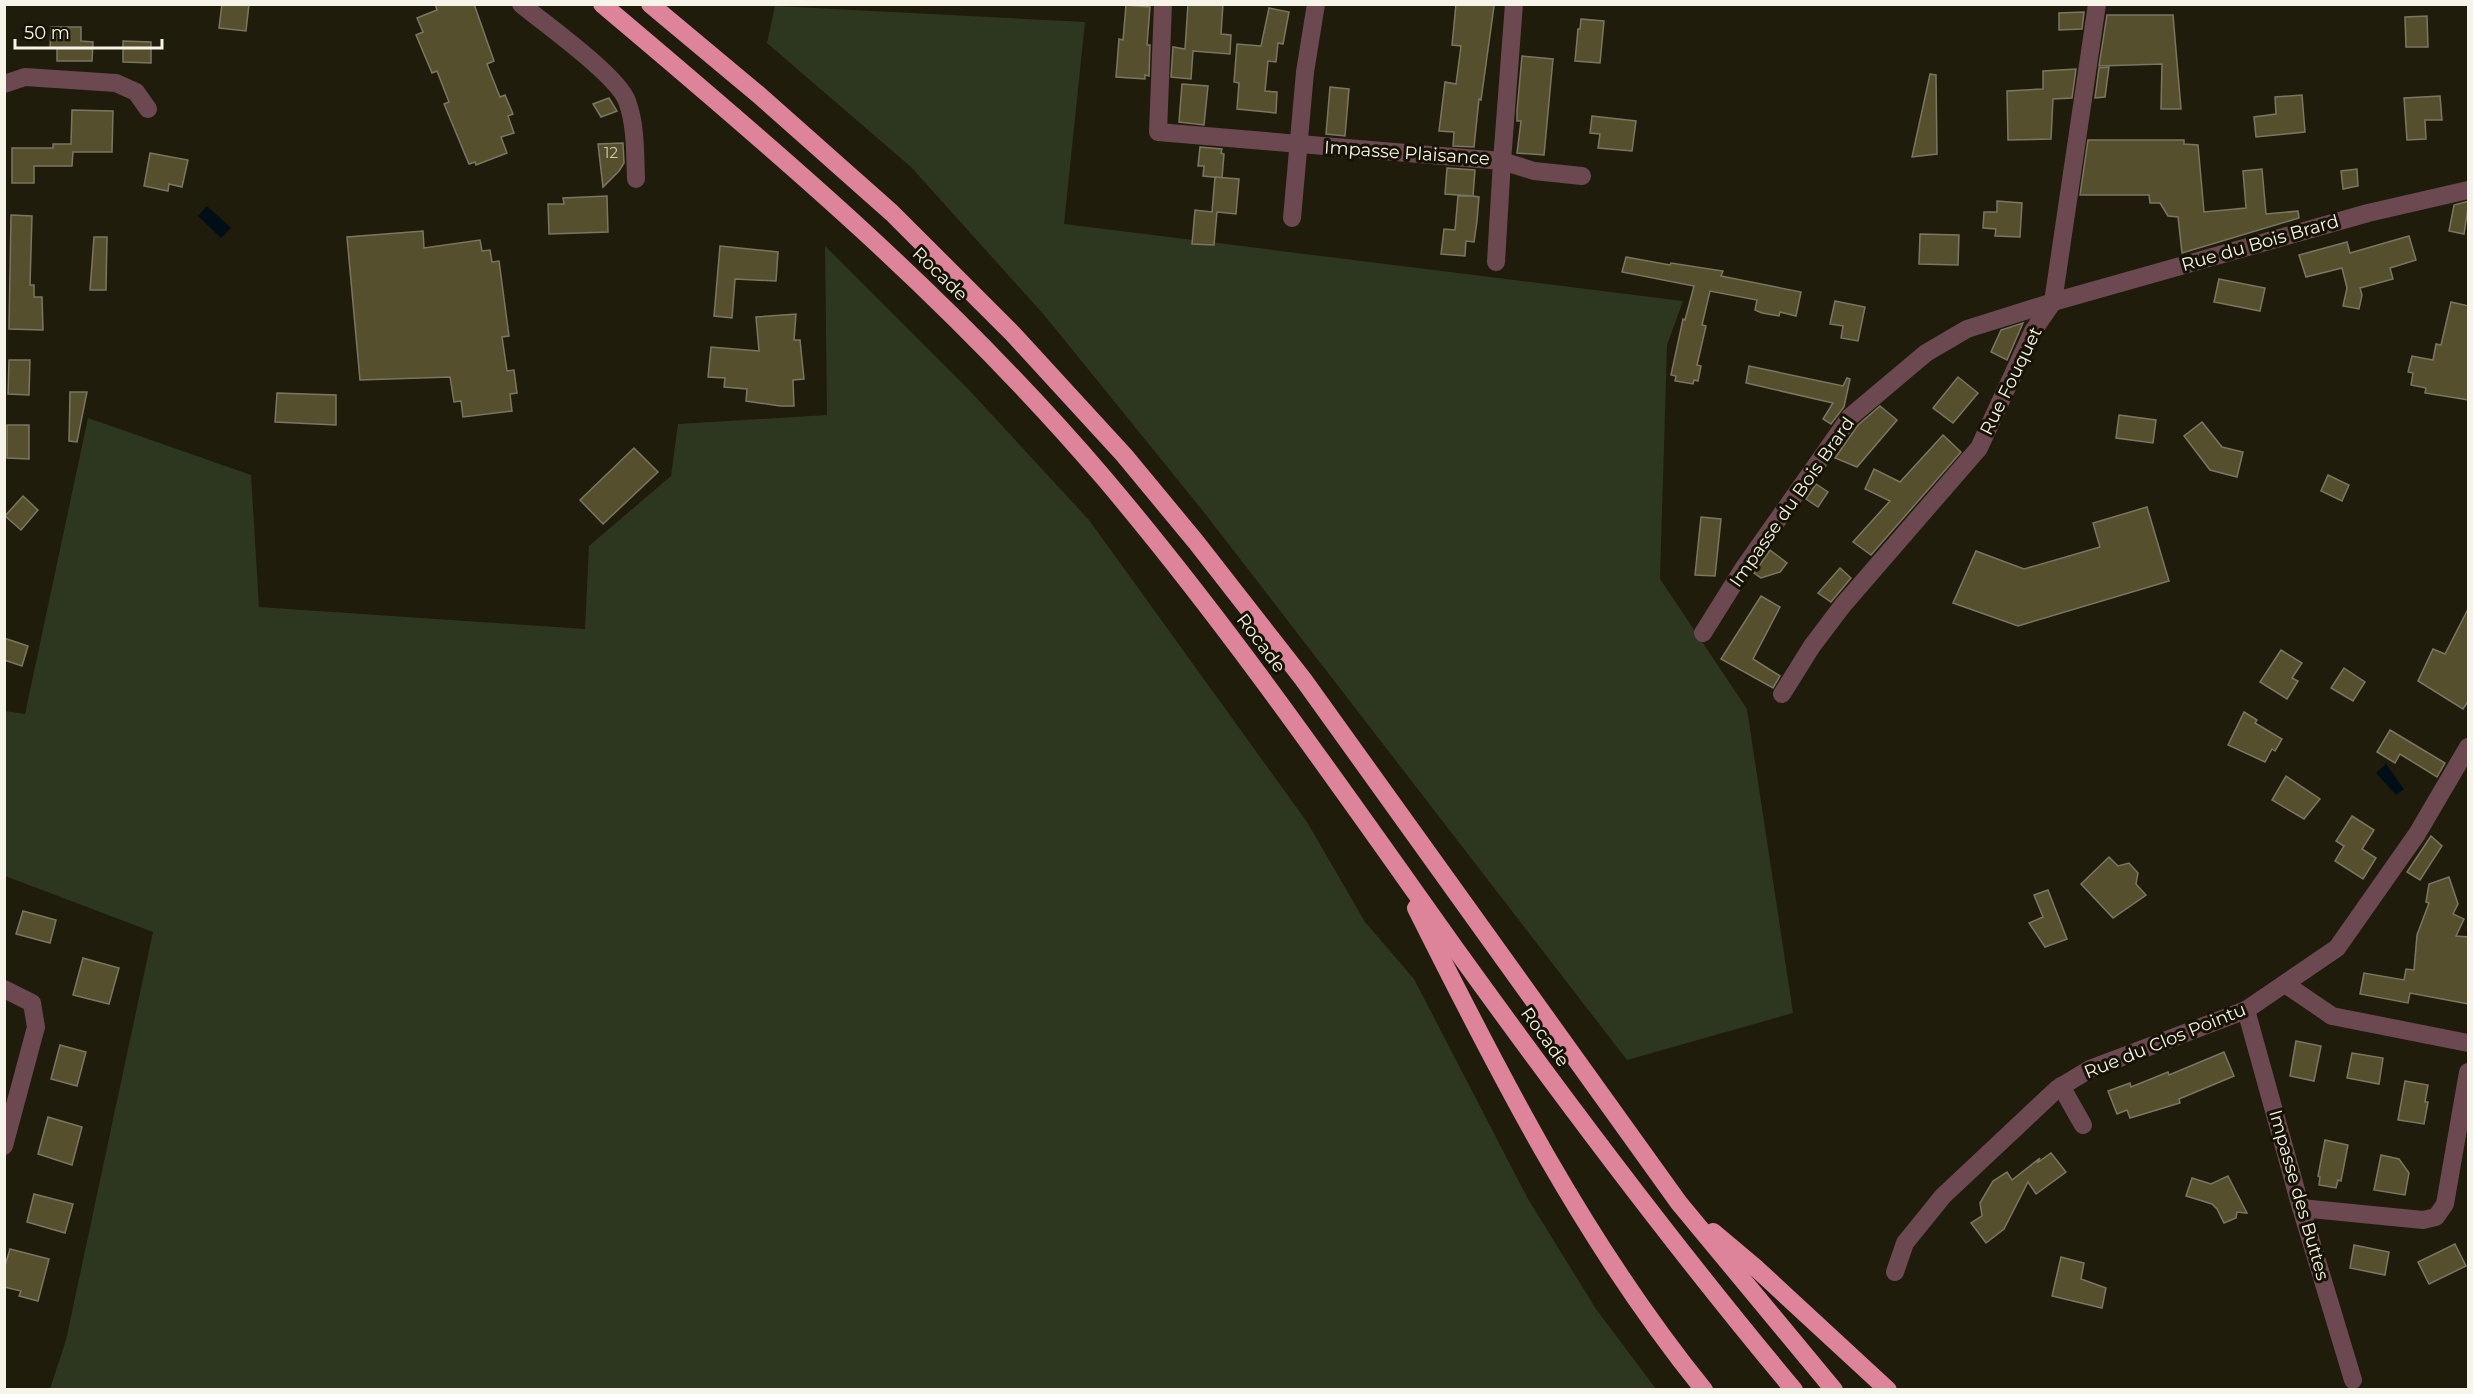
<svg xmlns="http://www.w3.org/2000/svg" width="2473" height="1394" font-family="Montserrat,sans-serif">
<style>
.green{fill:#2d3720}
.water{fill:#000f17}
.building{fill:#564f2d;stroke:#7a7662;stroke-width:1.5}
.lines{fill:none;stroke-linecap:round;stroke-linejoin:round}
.minor{stroke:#6c4851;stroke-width:18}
.highway{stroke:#dd849b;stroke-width:18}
.labels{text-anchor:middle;stroke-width:6;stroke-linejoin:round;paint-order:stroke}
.number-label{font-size:15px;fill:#cecbb9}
.street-label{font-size:18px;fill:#f6f4e8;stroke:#161304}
</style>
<rect width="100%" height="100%" fill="#1f1c0b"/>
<g class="green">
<polygon points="775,6 1085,22 1064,224 1683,301 1667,345 1660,579 1747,709 1793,1013 1627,1060 1203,511 1045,316 911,167 767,43"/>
<polygon points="825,246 969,390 1089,520 1307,822 1365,922 1414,979 1528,1199 1596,1309 1656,1389 50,1389 66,1340 153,932 5,876 5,711 25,714 88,418 251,475 259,607 585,629 589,546 671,476 678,424 827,415"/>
</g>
<g class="water">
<polygon points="207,206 231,228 221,238 198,216"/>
<polygon points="2386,764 2404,789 2396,795 2376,773"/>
</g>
<g class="building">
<polygon points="222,4 249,4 246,31 219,28"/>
<polygon points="435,4 474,4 494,61 487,64 500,97 505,95 513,114 508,116 514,133 501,137 507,153 476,165 475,162 469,164 444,104 449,102 437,71 432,73 416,35 423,32 417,18 437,10"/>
<polygon points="1188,4 1223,4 1221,34 1231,35 1230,54 1193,51 1191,79 1171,77 1173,47 1185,49"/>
<polygon points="1456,4 1492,4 1494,6 1481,100 1479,99 1474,147 1453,146 1454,132 1439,131 1445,82 1456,84 1461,46 1452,45"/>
<polygon points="1126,5 1150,7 1147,45 1150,45 1149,76 1145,75 1145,79 1116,77 1119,39 1123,40"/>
<polygon points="1269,8 1289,12 1283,44 1278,43 1276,62 1268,61 1265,91 1277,92 1276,113 1237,109 1239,83 1234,82 1237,44 1261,46"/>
<polygon points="2084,12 2082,29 2059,30 2059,13"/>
<polygon points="2107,15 2173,15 2181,109 2161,109 2162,64 2099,66"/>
<polygon points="2427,16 2428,47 2406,47 2405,17"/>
<polygon points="1581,19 1604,21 1600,63 1575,61 1578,29 1580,29"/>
<polygon points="51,27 81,27 81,41 93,42 92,61 57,61 57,48 50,48"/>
<polygon points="123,41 151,42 151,63 123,62"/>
<polygon points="1522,56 1553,59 1544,155 1517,153 1521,121 1517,121 1517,111"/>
<polygon points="2109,67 2105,97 2095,98 2099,68"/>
<polygon points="2076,69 2072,98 2053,99 2051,139 2008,140 2007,91 2043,89 2043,71"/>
<polygon points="1930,74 1936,75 1937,154 1912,157"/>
<polygon points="1182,84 1208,86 1204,125 1179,122"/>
<polygon points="1330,87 1349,89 1345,136 1326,134"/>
<polygon points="2302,95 2305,132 2256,137 2254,117 2276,114 2275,97"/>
<polygon points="2440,96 2442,120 2425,120 2426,139 2407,140 2404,98"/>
<polygon points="609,98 617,111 601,117 593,104"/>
<polygon points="72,110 113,111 112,152 73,152 72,166 34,166 34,183 12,183 12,148 53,148 53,144 71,144"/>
<polygon points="1592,116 1636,121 1632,151 1598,148 1600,134 1590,133"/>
<polygon points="2088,140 2184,140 2184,144 2198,145 2204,212 2246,208 2243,171 2262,169 2266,214 2298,211 2299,218 2182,253 2178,217 2168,216 2160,203 2150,203 2149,195 2080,195"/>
<polygon points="623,143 624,163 619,171 603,187 598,144"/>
<polygon points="1200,147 1222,149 1221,153 1224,154 1222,178 1203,176 1204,166 1198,166"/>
<polygon points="150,153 188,160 182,187 169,184 168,191 144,186"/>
<polygon points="1447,168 1475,170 1473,196 1479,197 1477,221 1474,242 1466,241 1465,256 1441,254 1444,229 1455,230 1458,196 1472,196 1445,194"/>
<polygon points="2357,169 2358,186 2343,189 2341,171"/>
<polygon points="1215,177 1239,179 1236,214 1217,212 1214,245 1192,244 1195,210 1212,212"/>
<polygon points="607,196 608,232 549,234 548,204 564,204 563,198"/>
<polygon points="1997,201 2022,203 2020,237 1995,236 1996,229 1983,228 1984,212 1997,212"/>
<polygon points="2469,201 2464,234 2449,231 2454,205"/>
<polygon points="11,215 32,216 30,285 34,285 34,297 42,297 43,330 9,329"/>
<polygon points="423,231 424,248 480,240 482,251 490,250 492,262 499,261 509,336 502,337 507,371 514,370 517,393 510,394 512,411 463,417 461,401 454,402 450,377 360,380 347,237"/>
<polygon points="1920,234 1959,235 1958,265 1919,264"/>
<polygon points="2409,236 2416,260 2390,268 2393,279 2360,288 2362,295 2359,309 2343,306 2347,288 2342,268 2306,277 2299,255 2347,242 2350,253"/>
<polygon points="94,237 107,237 106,290 90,290"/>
<polygon points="720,246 778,252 776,281 735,279 732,318 714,316"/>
<polygon points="1626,257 1670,265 1671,263 1723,271 1721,276 1801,292 1796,316 1780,312 1779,316 1762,313 1755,310 1757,300 1710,291 1702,325 1706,326 1697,365 1701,366 1698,381 1694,380 1693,384 1675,381 1676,376 1671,375 1683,319 1685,320 1694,286 1622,272"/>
<polygon points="2219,279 2265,288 2260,311 2214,302"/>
<polygon points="1835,301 1865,307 1858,341 1841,338 1843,326 1830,324"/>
<polygon points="2451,302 2469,306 2469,400 2425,393 2426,388 2411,385 2413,373 2408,372 2412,356 2433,360 2436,344 2441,345"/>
<polygon points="796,314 794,340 800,340 804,379 793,380 794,406 780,406 746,401 747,389 724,387 725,378 708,377 711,347 759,351 756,317"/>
<polygon points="2023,323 2007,360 1991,352 2001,330"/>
<polygon points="9,360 30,360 29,395 8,394"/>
<polygon points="1749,366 1843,386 1847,378 1850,379 1844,407 1831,424 1823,419 1833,403 1746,383"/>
<polygon points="1958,377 1978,393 1953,423 1933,408"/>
<polygon points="70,392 87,392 77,442 69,441"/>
<polygon points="277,393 336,395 336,425 275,422"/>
<polygon points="1880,406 1897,420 1857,467 1835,458 1858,425"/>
<polygon points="2119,415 2156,420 2153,443 2116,438"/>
<polygon points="2202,422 2222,447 2243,452 2237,477 2210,470 2184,436"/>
<polygon points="7,425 29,425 29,459 7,458"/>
<polygon points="1943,435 1961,452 1871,555 1853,542 1890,501 1865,489 1874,469 1900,482"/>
<polygon points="634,448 658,472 603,524 580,500"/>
<polygon points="2328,475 2349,485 2342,501 2321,491"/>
<polygon points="1816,484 1828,492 1818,507 1806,499"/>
<polygon points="23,496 38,510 21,530 5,516"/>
<polygon points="2147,507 2169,581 2018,626 1953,603 1976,551 2024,569 2100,547 2093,523"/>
<polygon points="1701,517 1721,519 1715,576 1695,575"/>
<polygon points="1770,550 1787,563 1780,572 1761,578 1754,573"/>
<polygon points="1840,568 1851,578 1831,602 1818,593"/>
<polygon points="1761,596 1780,607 1753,659 1780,676 1773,688 1721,659"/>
<polygon points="2469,607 2469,700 2463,709 2418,681 2433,649 2445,654"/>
<polygon points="4,638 28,646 22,666 4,660"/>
<polygon points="2281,650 2302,663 2292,678 2298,681 2287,699 2260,682"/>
<polygon points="2344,668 2365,682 2353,701 2331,688"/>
<polygon points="2244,712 2257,720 2255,723 2282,739 2275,751 2272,749 2265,762 2228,745"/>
<polygon points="2390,730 2445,763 2437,777 2400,754 2395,763 2377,752"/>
<polygon points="2286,776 2320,799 2304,819 2272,800"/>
<polygon points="2352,816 2374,830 2362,849 2376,858 2363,879 2335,861 2344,846 2336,841"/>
<polygon points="2431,836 2442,846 2420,880 2407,872"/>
<polygon points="2109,857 2118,866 2129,863 2138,873 2136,884 2146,895 2113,918 2081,884"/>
<polygon points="2449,877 2458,904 2453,914 2464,919 2456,936 2469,937 2469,1004 2410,993 2408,1003 2360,994 2364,973 2404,980 2406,969 2414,970 2417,935 2429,903 2426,902 2429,884"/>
<polygon points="2048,890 2067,939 2045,947 2029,923 2043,917 2034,895"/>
<polygon points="23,911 56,920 50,943 16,934"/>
<polygon points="83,958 119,968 109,1004 73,995"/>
<polygon points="2296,1041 2321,1046 2314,1081 2290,1076"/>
<polygon points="60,1045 86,1052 77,1086 51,1079"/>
<polygon points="2224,1052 2234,1076 2179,1099 2180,1103 2130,1118 2127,1110 2117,1114 2108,1091 2130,1083 2131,1087 2168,1072 2169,1075"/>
<polygon points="2352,1053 2383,1058 2379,1084 2347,1078"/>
<polygon points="2405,1081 2428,1085 2425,1102 2428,1102 2424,1124 2398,1120"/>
<polygon points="48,1117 82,1127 72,1165 38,1154"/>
<polygon points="2325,1140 2348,1145 2341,1181 2338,1180 2336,1188 2319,1185 2320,1177 2318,1176"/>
<polygon points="2051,1153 2066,1172 2036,1194 2028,1182 2004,1229 1986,1243 1971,1223 1982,1216 1980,1203 1993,1181 2007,1172 2012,1180 2040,1158 2037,1163"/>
<polygon points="2381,1155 2399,1159 2409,1173 2405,1195 2374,1190"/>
<polygon points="2228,1176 2247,1213 2237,1212 2236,1218 2224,1223 2217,1209 2212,1204 2186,1196 2192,1178 2211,1184"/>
<polygon points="34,1194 73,1204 65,1233 27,1222"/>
<polygon points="2455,1244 2466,1266 2429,1284 2418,1262"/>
<polygon points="2354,1245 2389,1252 2385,1275 2350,1268"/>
<polygon points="10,1249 49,1259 38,1301 19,1296 21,1291 4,1287 4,1269"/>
<polygon points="2061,1257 2084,1263 2081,1279 2106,1288 2102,1308 2052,1296"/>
</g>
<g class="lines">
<g class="minor">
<path d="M521,4C546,25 617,75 627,101C636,125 635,154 636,179"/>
<polyline points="1163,4 1158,132 1502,161 1514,4"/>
<polyline points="4,84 25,77 116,83 136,92 148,109"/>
<polyline points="1292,218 1305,72 1316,4"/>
<polyline points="1496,262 1502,161 1534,171 1582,176"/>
<polyline points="1703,633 1743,569 1850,417 1926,353 1967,329 2053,302 2368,213 2468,190"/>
<polyline points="1782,694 1812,646 1843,605 1979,448 2033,331 2053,302 2097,4"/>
<polyline points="2285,984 2332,1016 2468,1043"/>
<polyline points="4,989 32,1003 36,1027 4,1146"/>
<polyline points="2246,1010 2301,1208 2353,1380"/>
<polyline points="2061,1086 2083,1125"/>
<polyline points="2301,1208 2423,1220 2436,1217 2445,1204 2468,1072"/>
<polyline points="1895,1272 1905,1243 1943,1196 2057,1089 2090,1069 2246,1010 2337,948 2417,834 2468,747"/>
</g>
<g class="highway">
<path d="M602,4C779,153 954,302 1104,478C1231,628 1343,791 1457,951C1565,1101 1675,1248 1794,1390"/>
<polyline points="650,4 759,95 892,213 1013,334 1124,455 1196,542 1303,679 1679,1203 1834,1390"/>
<path d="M1416,908C1500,1076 1585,1243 1704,1390"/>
<polyline points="1713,1232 1757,1269 1888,1390"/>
</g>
</g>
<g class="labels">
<g class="number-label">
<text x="611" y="158">12</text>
</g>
<g class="street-label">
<text transform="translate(1407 153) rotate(4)" y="6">Impasse Plaisance</text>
<text transform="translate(2260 243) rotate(-16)" y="6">Rue du Bois Brard</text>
<text transform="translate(940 274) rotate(44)" y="6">Rocade</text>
<text transform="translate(2011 381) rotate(-64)" y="6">Rue Fouquet</text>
<text transform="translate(1792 502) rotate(-55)" y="6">Impasse du Bois Brard</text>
<text transform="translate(1261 643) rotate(53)" y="6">Rocade</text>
<text transform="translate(1545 1037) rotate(54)" y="6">Rocade</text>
<text transform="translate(2165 1041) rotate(-22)" y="6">Rue du Clos Pointu</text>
<text transform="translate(2299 1195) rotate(74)" y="6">Impasse des Buttes</text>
</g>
</g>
<rect width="2473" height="1394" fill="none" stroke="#f6f4e8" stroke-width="12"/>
<path d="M15 39v9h147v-9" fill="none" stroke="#f6f4e8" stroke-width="3"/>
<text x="24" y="39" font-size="18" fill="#f6f4e8" stroke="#161304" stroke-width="4.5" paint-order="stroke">50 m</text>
</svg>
